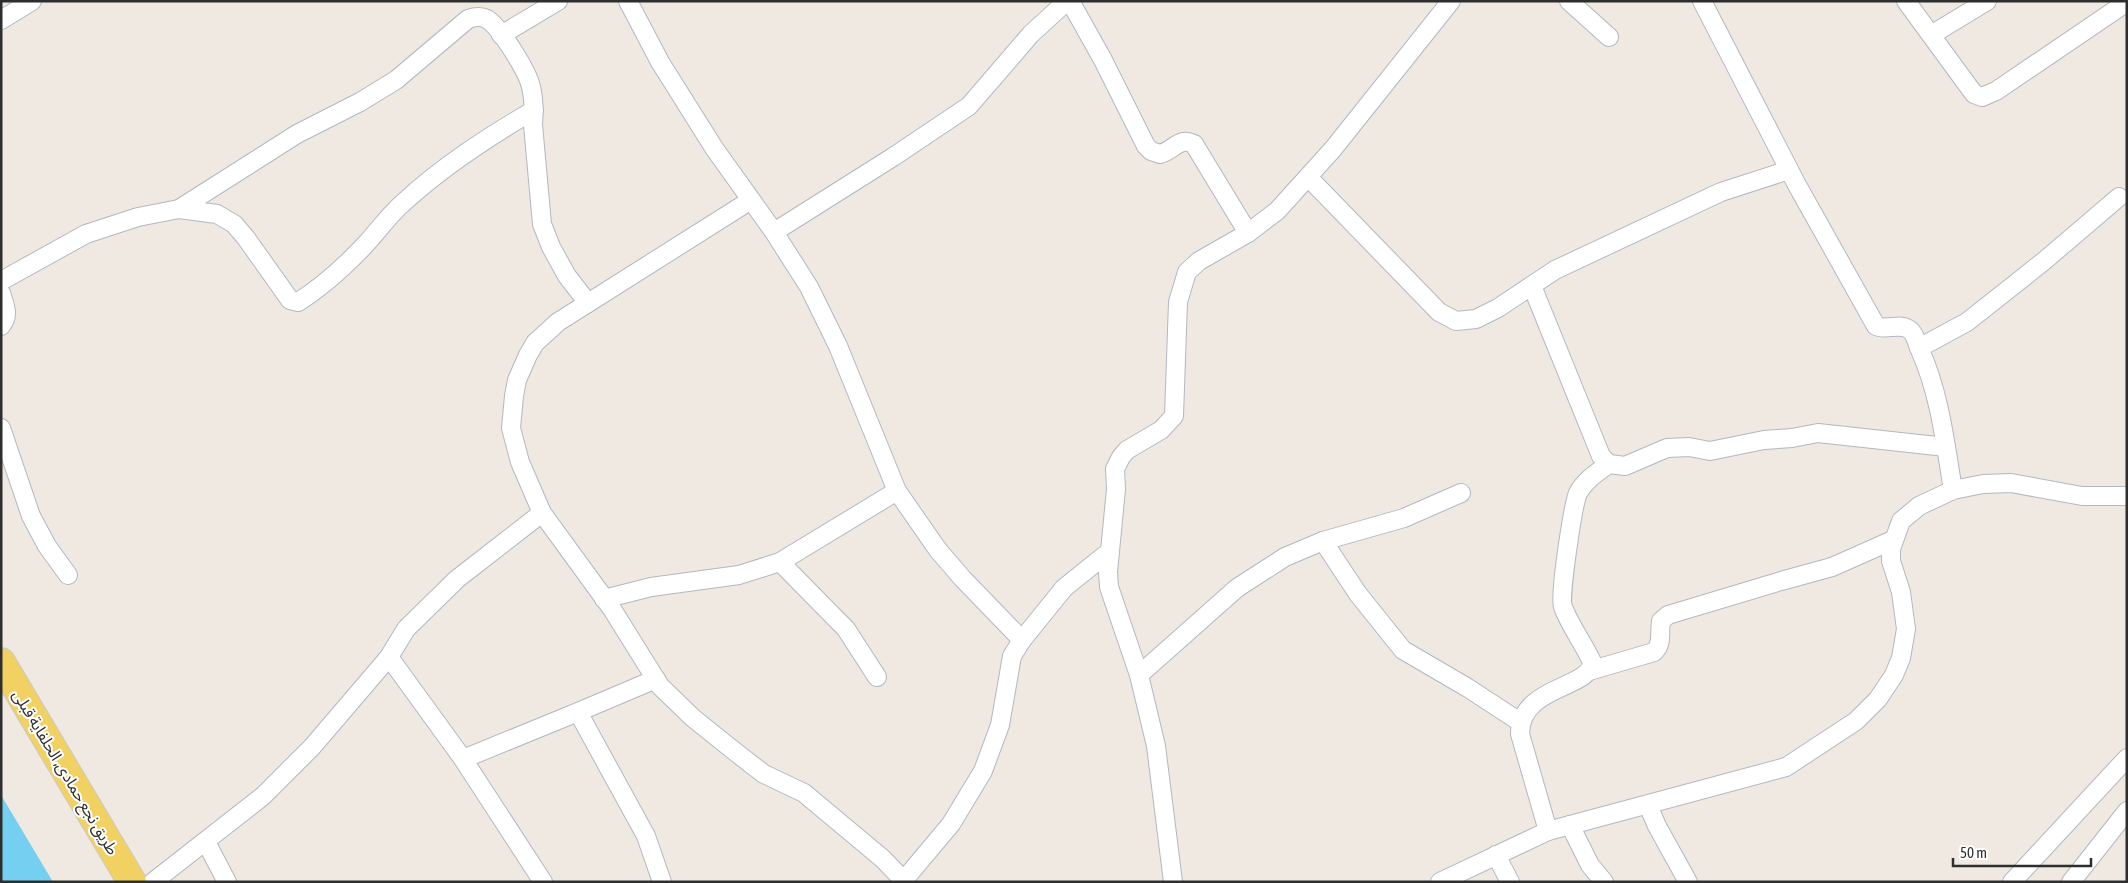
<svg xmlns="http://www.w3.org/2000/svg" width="2128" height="883" font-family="'Asap Condensed','Noto Sans Arabic',sans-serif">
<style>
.water{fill:#75cff0}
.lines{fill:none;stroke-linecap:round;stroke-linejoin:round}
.minor-casing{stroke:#b4b7c1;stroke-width:20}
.primary-casing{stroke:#c9c9c9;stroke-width:30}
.minor{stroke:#fff;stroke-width:18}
.primary{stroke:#f2d163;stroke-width:28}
.labels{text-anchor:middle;stroke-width:4;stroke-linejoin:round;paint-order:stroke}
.street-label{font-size:16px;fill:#2e2e2e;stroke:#fff}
</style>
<rect width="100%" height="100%" fill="#efe9e1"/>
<polygon class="water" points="1,795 53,882 1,882"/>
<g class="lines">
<g class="minor-casing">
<g id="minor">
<polyline points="628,1 660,62 714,148 774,232 809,287 838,346 897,491 938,550 963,579 1022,640"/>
<path d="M1070,1L1103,60L1146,146L1151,151L1160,154C1173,151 1180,136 1194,144L1248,233"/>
<polyline points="1569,1 1609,37"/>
<path d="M1702,1L1797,185L1876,326C1887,331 1900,322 1910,330C1916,335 1917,344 1920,350C1940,395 1945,442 1953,490"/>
<polyline points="1906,1 1974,94 1982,97 1996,91 2127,2"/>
<polyline points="1,20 32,1"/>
<polyline points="501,35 558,1"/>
<polyline points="1931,35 1987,1"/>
<polyline points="1308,177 1439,312 1456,321 1476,319 1498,308 1555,270 1721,192 1789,170"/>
<polyline points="751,200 558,322 535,343 528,355 517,380 514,396 511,428 520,462 542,513 612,609 660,686 693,718 738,754 764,774 804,793 883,859 905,882"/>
<path d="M179,209L297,134L360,102L396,80L468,19C474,17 481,16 487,19C500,27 528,72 531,87C534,99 534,112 533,125L542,224L551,247L567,276L588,303"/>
<polyline points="774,232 893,157 969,106 1031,34 1067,1"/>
<path d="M1,281L86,234L138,217L179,209L217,214L234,224L246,238L290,300L298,302C322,287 345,266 365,245C378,231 389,215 403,203C443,166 488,137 534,110"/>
<polyline points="1532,286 1601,456 1609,464 1625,466 1667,448 1689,447 1710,451 1764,440 1792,438 1818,433 1946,447"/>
<path d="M1,293C5,306 10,315 1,326"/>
<polyline points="1919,348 1967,322 2044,261 2119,197"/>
<polyline points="1,428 31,516 47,546 68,575"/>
<polyline points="1323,541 1358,594 1403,650 1468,688 1520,722"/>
<polyline points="780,562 846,629 877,677"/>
<polyline points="604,599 651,587 739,575 780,562 897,491"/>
<polyline points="389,657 463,759 578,712"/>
<path d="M1589,671L1654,652C1663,644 1659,632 1661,621L1668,615L1781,581L1832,567L1893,540"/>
<polyline points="1139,675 1237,588 1285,557 1323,541 1404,518 1461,493"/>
<polyline points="656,679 578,712 646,836 662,882"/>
<polyline points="463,759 543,882"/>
<polyline points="1648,805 1657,826 1688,882"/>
<polyline points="1570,825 1590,865 1604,882"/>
<path d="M1548,831L1520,734C1520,685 1591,689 1592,662C1584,644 1570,626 1563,607C1559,596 1573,505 1578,493C1585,480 1598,472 1609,464"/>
<polyline points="206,842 227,882"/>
<polyline points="1496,855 1510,882"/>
<polyline points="904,880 951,824 983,771 1000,725 1012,656 1022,640 1064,588 1110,551"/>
<polyline points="153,882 263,796 312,747 389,657 406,629 457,579 542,513"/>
<polyline points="1173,882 1156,746 1139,675 1109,587 1108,572 1116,489 1115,469 1121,457 1127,450 1161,430 1174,416 1178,302 1187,272 1199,261 1248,233 1277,211 1333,149 1451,1"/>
<polyline points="1440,882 1548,831 1786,767 1856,721 1878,699 1894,675 1901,658 1906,629 1901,592 1891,561 1891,549 1901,521 1919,506 1953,490 1983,484 2011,483 2082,496 2127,496"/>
<polyline points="2012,882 2127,758"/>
<polyline points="2071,882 2127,811"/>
</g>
</g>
<g class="primary-casing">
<polyline id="primary" points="1,662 132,882"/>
</g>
<use href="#minor" class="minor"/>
<use href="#primary" class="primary"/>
</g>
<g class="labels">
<g class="street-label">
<text transform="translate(66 772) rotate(59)" y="6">طريق نجع حمادى, الحلفاية قبلى</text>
</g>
</g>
<rect width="2128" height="883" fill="none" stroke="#2e2e2e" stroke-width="5"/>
<path d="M1953 858v8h138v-8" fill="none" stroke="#2e2e2e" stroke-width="2.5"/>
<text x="1960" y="858" font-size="15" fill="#2e2e2e" stroke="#ffffff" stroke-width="4" paint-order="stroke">50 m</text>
</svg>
